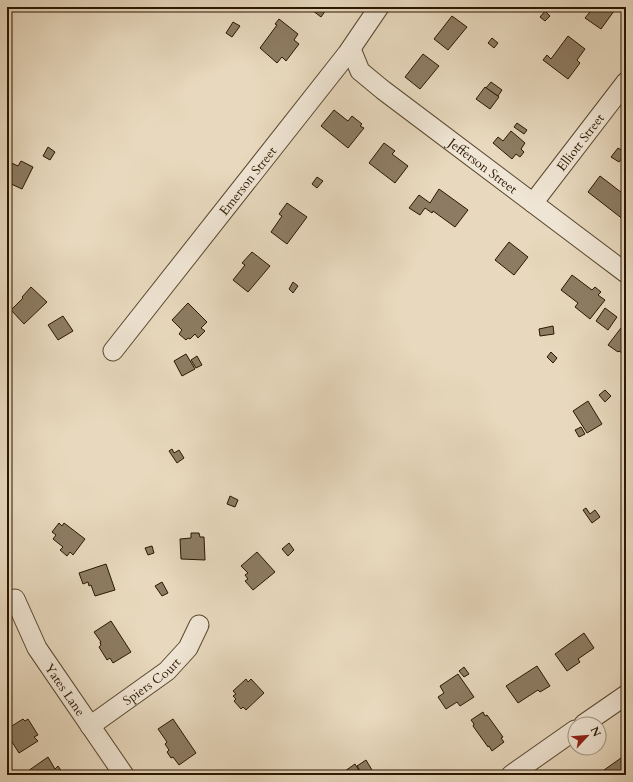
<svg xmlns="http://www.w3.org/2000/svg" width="633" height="782" font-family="Cardo,serif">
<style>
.building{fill:#8d7c63;stroke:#2a1701}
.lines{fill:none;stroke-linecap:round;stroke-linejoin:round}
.street-casing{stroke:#5a4830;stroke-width:21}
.street{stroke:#f0e6d5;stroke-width:19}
.labels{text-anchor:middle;stroke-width:3.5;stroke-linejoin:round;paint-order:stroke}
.street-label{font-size:13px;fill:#2a1701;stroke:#f0e6d5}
</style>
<rect width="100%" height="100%" fill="#e8d9be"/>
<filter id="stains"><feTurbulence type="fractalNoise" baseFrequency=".005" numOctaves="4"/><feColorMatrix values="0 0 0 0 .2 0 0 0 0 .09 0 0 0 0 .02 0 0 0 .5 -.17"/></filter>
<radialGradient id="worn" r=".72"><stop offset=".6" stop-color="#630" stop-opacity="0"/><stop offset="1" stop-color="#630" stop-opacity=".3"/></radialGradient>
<g class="building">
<polygon points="308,7 328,7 321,17"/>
<polygon points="594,7 613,7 611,10 614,11 601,29 585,18"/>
<polygon points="545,11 550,16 545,21 540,17"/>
<polygon points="452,16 467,27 448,50 434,39"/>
<polygon points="279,19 298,34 294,40 299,44 286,61 282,57 277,63 260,48 277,25 275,24"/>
<polygon points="233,22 240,26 232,37 226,33"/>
<polygon points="568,36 585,49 577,60 580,63 568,79 543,60 547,55 551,59"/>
<polygon points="492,38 498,43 494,48 488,43"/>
<polygon points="423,54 439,66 420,89 405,77"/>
<polygon points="491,82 502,90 498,96 486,88"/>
<polygon points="485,87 499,97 490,109 476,99"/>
<polygon points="334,110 348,121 352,116 362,124 360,126 364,128 348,148 321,126"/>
<polygon points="517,123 527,130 524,134 514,127"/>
<polygon points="511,131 525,143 521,149 524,152 520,157 516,154 512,159 493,143 498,137 503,141"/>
<polygon points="384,143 395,151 392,154 408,166 395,183 369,163"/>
<polygon points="48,147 55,152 50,160 43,156"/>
<polygon points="618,148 626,153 619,162 611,157"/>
<polygon points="7,161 18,166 21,161 33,167 22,189 7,182"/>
<polygon points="600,176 626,196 626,217 624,220 588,192"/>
<polygon points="317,177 323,181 317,188 312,184"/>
<polygon points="439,189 468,210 455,227 433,211 432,213 425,208 420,215 409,208 419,195 430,203"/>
<polygon points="287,203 307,217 287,244 271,232 282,216 279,214"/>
<polygon points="509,242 528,257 514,275 495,260"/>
<polygon points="252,252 270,266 248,292 233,280 245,265 242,263"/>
<polygon points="572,275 592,290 595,287 601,292 598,295 605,300 590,319 575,307 578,303 561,290"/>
<polygon points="293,282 298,286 293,293 289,289"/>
<polygon points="31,287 47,302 24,324 11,310 23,298 22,297"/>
<polygon points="188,303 207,322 201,328 205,331 198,338 195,334 190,339 188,338 186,340 179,334 182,330 172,320"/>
<polygon points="605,308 617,317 608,330 596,321"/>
<polygon points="63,316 73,331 58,340 48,325"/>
<polygon points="553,326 554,334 540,336 539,329"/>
<polygon points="626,327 626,356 619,351 618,352 608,345 621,328 624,329"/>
<polygon points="551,352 557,358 553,363 547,357"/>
<polygon points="186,354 195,369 182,376 174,361"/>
<polygon points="197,356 202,365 196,368 191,360"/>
<polygon points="605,390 611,396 605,402 599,395"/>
<polygon points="588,401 602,424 587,433 573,411"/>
<polygon points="581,427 585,434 579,437 575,430"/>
<polygon points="172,449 174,453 179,450 184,458 177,463 169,451"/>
<polygon points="230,496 238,500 235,507 227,504"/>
<polygon points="586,508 590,514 595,510 600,517 592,523 583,510"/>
<polygon points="59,523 62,526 64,523 85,539 73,555 70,552 67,556 60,550 63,547 53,539 56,535 52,532"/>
<polygon points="191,533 199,533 200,537 204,537 205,560 181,559 180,539 191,538"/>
<polygon points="289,543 294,550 288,556 282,549"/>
<polygon points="152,546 154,553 148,555 145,548"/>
<polygon points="257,552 275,572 253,590 245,581 248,579 245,575 248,573 241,566"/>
<polygon points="106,564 115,590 95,596 91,585 89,586 88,582 83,584 79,573"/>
<polygon points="162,582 168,593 162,596 155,586"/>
<polygon points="111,621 131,652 113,663 110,658 107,660 99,647 101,645 100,642 101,642 94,632"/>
<polygon points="584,633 594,648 578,659 580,662 567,671 555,654"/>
<polygon points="537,666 550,686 540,692 538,690 518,703 506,686"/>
<polygon points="464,667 469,674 464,677 459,671"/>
<polygon points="458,674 474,697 460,706 457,702 446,709 438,697 444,693 440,686"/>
<polygon points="246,679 248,682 251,679 264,693 246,710 243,707 241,709 234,701 236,699 233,696 236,694 233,691"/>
<polygon points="7,689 12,698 7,701"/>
<polygon points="483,712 485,716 487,715 503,737 501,738 504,742 492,751 489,746 488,747 473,726 474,724 471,720"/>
<polygon points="23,719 25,721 28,719 38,735 34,737 38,741 19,753 7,734 7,729"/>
<polygon points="173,719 196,753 179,765 173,757 171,758 167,752 169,750 165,744 167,742 158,729"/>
<polygon points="48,757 55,769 58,766 64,775 31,775 28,771"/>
<polygon points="621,758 626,765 626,775 597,775"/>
<polygon points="366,760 375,775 363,775 357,766"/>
<polygon points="355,764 362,775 347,775 345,771"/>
</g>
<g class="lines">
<g class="street-casing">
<g id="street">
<path id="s1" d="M351,49L360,71L383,90L626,273"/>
<path id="s2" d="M533,203L626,82"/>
<path id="s3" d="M113,351L347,54L379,7"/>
<path id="s4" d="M15,599L37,648L124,775"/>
<polyline points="584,724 626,695"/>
<path id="s5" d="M90,726L167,671L188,648L199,625"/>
<polyline points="511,775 575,730"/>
</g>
</g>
<use href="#street" class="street"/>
</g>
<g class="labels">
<g class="street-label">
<text dy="5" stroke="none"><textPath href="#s2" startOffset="77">Elliott Street</textPath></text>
<text dy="5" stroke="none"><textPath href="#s1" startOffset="179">Jefferson Street</textPath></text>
<text dy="5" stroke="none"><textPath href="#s3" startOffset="217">Emerson Street</textPath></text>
<text dy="5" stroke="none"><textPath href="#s5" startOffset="76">Spiers Court</textPath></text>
<text dy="5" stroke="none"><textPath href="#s4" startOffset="104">Yates Lane</textPath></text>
</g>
</g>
<rect width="633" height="782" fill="none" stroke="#e8d9be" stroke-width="24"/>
<rect x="8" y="8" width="617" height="766" fill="none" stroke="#2a1701" stroke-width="2"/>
<rect x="12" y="12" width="609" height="758" fill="none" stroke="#2a1701"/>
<g transform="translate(587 736) rotate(64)"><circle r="19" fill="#f0e6d5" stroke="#a19380"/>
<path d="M0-3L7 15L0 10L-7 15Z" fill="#8f2418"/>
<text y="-6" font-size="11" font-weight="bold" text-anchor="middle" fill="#2a1701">N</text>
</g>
<rect width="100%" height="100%" filter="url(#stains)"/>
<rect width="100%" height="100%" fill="url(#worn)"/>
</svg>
